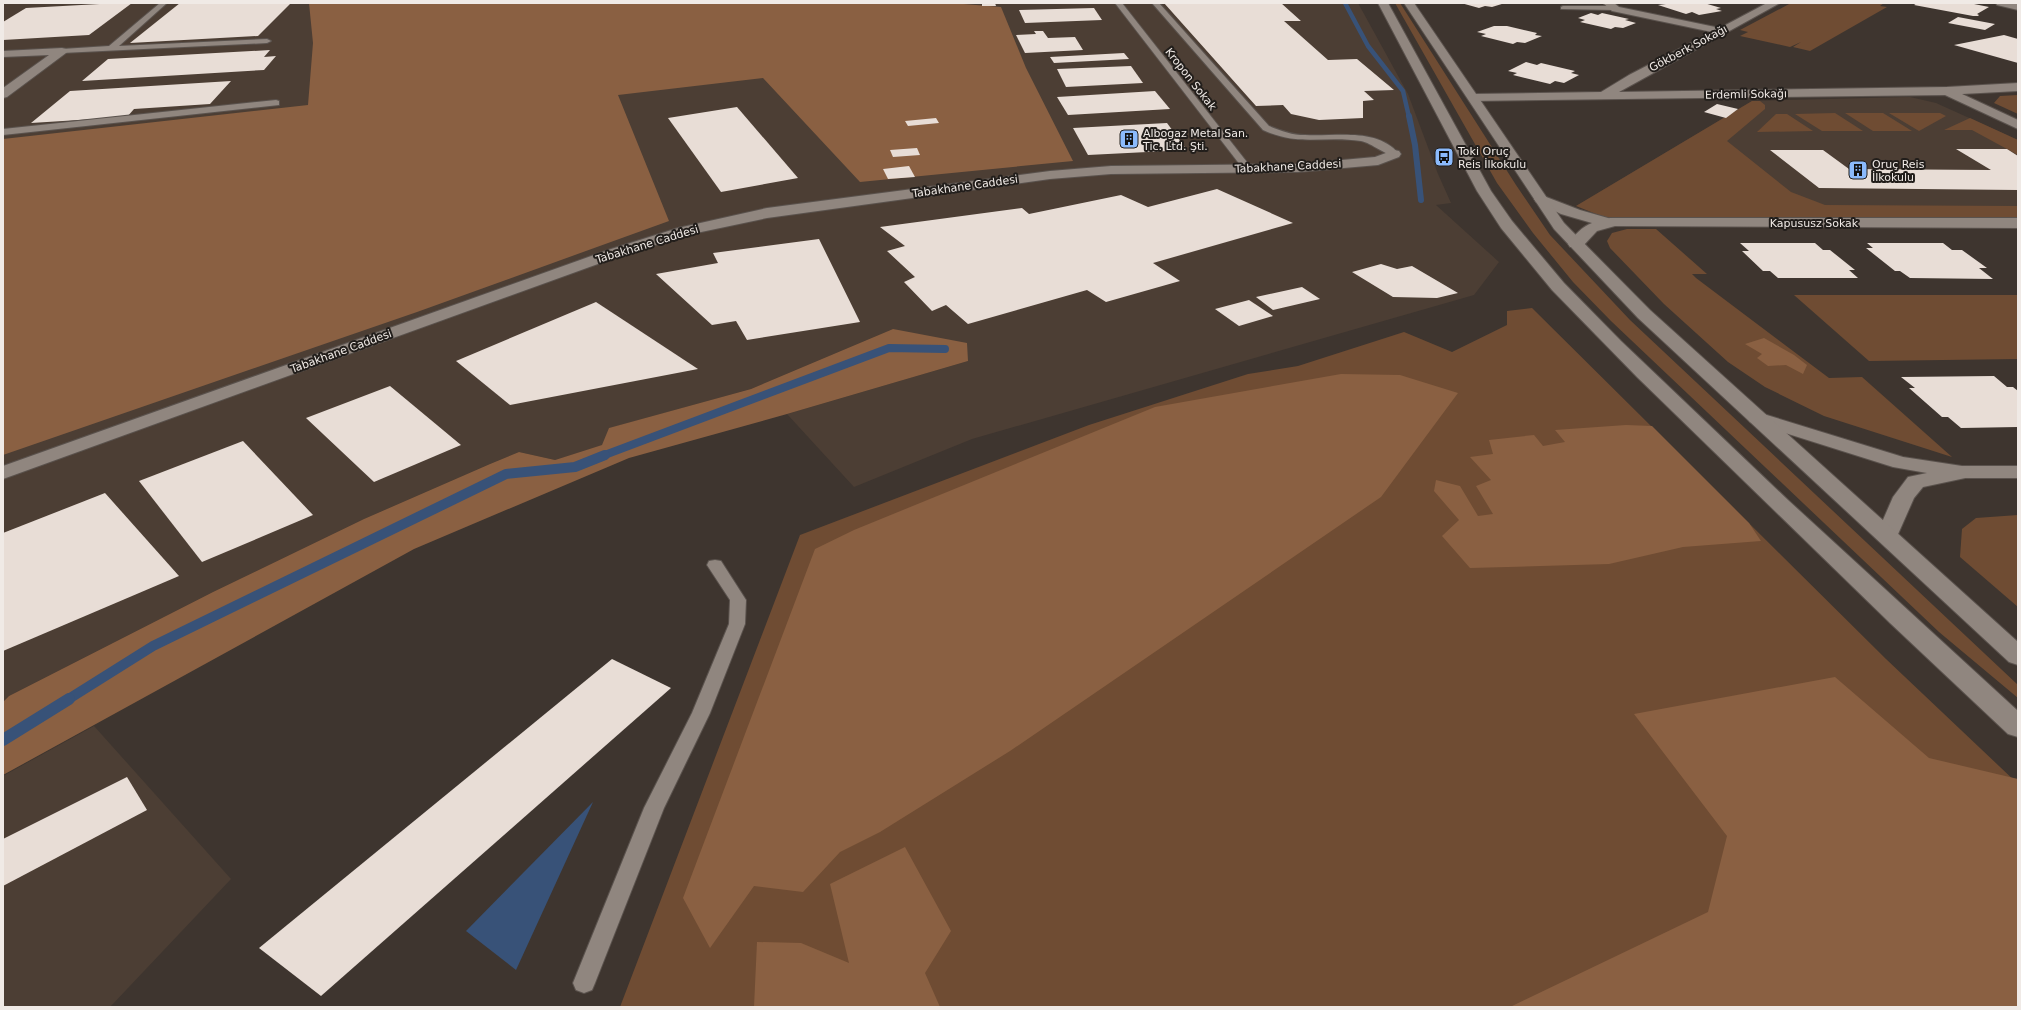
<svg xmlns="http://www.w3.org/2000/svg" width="2021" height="1010" font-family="'DejaVu Sans',sans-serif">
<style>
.built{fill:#4c3e34}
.green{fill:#6f4c33}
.forest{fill:#8a6042}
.water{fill:#385278}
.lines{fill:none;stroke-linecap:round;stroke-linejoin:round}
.stream-far4{stroke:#385278;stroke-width:4.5}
.stream-far3{stroke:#385278;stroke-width:6}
.stream-far2{stroke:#385278;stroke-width:8}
.stream-far1{stroke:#385278;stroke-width:10}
.stream{stroke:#385278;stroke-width:12}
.building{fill:#e8ddd6}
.service-casing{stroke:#5a524d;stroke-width:2}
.minor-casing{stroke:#5a524d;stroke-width:2}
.tertiary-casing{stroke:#5a524d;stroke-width:2}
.secondary-casing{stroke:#5a524d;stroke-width:2}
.service{fill:#90867f;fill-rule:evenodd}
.minor{fill:#90867f;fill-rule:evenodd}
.tertiary{fill:#90867f;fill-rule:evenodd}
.secondary{fill:#90867f;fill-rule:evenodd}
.labels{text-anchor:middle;stroke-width:4;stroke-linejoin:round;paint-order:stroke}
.far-street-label{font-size:11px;fill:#f0eae6;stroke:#221e1b}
.far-poi-label{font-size:11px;fill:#f0eae6;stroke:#221e1b;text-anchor:start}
</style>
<rect width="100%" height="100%" fill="#3e352f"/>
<g class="built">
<polygon points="3,3 1358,3 1408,94 1438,174 1451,203 1436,205 1499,262 1474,295 972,439 854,487 787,414 968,361 893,329 751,389 610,428 603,445 555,460 519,452 490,464 364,519 213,592 9,696 3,702"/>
<polygon points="1910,97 1936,103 2018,140 2018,217 1576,206 1752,101"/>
<polygon points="94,726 231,879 110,1007 3,1007 3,776"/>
</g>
<g class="green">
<polygon points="1395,3 1400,3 1516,185 1550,235 1630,320 2018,685 2018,698 1939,632 1611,321 1573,282 1533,233 1497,183"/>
<polygon points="1791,3 1884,3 1880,6 1887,7 1810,51 1793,47 1801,42 1790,47 1740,36 1748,32 1740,30"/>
<polygon points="2018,95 2018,114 1994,103 2000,96"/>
<polygon points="1752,101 1760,101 1765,105 1765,109 1727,141 1791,192 1825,205 2018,206 2018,217 1606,218 1576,206"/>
<polygon points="1835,113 1863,131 1822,131 1795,114"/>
<polygon points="1845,113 1883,113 1912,131 1873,131"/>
<polygon points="1889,113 1940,113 1946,116 1919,131"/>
<polygon points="1776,114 1787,114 1813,131 1757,132"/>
<polygon points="1970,118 2018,140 2018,155 1972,130 1944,130"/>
<polygon points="1627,229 1656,229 1707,274 1692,274 1696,278 1829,378 1862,377 1952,457 1824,416 1765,387 1728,362 1664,304 1610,248 1607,241 1612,233"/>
<polygon points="1794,295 2018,295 2018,359 1869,361"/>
<polygon points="1532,308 1886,659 2018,784 2018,1007 620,1007 800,535 1089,425 1248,374 1298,366 1404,332 1452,352 1507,325 1507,311"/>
<polygon points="2018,515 2018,607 1960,557 1962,529 1976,518"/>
</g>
<g class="forest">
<polygon points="309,3 951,3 1001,7 1026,68 1073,161 860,182 763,78 618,95 669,221 417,312 3,455 3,139 308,105 313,43"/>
<polygon points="893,329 967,343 968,361 787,414 629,458 414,549 3,775 3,702 9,696 213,592 364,519 490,464 519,452 555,460 602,445 609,428 751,389"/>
<polygon points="1764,338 1794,355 1807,365 1803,374 1786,365 1768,366 1757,358 1762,354 1745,344"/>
<polygon points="1341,374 1400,375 1458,393 1381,497 1010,751 880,832 840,852 803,892 754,886 710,948 683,898 815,549 854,530 1155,407"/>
<polygon points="1626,425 1652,426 1749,523 1761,541 1683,547 1609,564 1470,568 1442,536 1459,520 1434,491 1436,480 1460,486 1478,516 1493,514 1476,486 1491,480 1470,457 1493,454 1489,440 1534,435 1543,446 1565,442 1555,430"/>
<polygon points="1835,677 1929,758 2018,779 2018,1007 1510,1007 1708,912 1727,836 1634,714"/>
<polygon points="905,847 951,931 925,973 940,1007 754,1007 757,942 801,943 849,963 830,884"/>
</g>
<polygon class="water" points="593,802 516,970 466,931"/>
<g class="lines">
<polyline class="stream-far4" points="1345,3 1368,46 1403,91 1409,117"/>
<polyline class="stream-far3" points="1409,116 1415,145 1421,200"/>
<polyline class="stream-far2" points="602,456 889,348 945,349"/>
<polyline class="stream-far1" points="67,700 153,646 506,474 575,467 605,455"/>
<polyline class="stream" points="3,740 69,699"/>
</g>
<g class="building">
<polygon points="118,3 132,3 89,35 3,40 3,22 26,8"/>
<polygon points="180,3 291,3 258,36 130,43"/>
<polygon points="982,3 995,3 996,6 982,6"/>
<polygon points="1164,3 1281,3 1301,21 1284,21 1328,60 1357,59 1394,90 1364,91 1374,100 1363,101 1363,118 1319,120 1291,114 1283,105 1256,106"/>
<polygon points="1461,3 1505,3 1492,7 1485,6 1479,8"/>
<polygon points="1665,3 1704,3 1721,8 1716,9 1722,11 1699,15 1692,12 1686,14 1658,5 1666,4"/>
<polygon points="1917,3 1969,3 1989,7 1977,14 1979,15 1978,16 1973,16 1914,5"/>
<polygon points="1094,8 1102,20 1025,23 1019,10"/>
<polygon points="1591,13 1598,15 1602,13 1629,19 1625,20 1636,23 1623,28 1615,27 1611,29 1580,22 1585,20 1578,18"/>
<polygon points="1958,17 1995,24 1985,30 1948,23"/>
<polygon points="1494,26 1507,26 1537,33 1535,35 1542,36 1525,43 1517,42 1513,44 1481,36 1486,34 1477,32"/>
<polygon points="1034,31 1043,31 1048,38 1075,37 1083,50 1025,53 1016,35 1036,34"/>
<polygon points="2004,35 2018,39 2018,63 1954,45"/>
<polygon points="270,50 264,57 276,56 264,70 82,81 108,59"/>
<polygon points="1124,53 1129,59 1054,63 1050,57"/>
<polygon points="1526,62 1537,65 1541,63 1575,71 1571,73 1579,75 1564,83 1555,81 1550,84 1513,75 1517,73 1508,71"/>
<polygon points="1131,66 1143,83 1066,87 1057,69"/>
<polygon points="231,81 210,104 134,109 127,117 31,123 70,91"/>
<polygon points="1155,91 1170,109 1068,115 1057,97"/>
<polygon points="1717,104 1738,109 1726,118 1704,112"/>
<polygon points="737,107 798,178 721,192 668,118"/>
<polygon points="936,118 939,123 908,126 905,121"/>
<polygon points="1167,123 1187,150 1088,155 1073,128"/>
<polygon points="917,148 920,155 893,157 890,150"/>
<polygon points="1956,149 2007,149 2018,156 2018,190 1819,188 1770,150 1823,150 1849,169 1991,170"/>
<polygon points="909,166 915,177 888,179 883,169"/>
<polygon points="1217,189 1293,223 1153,263 1180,281 1106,302 1087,290 968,324 946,305 932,311 904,282 915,277 887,251 905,246 880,227 1022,208 1029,214 1121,195 1148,207"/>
<polygon points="819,239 860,322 747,340 736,321 712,325 656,274 718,263 713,253"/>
<polygon points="1740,243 1815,243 1823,250 1830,250 1855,270 1849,270 1858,278 1778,278 1770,271 1763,271 1742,251 1749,251"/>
<polygon points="1867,243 1943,243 1952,250 1962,250 1987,268 1979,268 1993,279 1910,278 1900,271 1895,271 1866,248 1873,248"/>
<polygon points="1381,264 1397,269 1412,266 1458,293 1437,298 1393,297 1352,272"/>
<polygon points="1302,287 1320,299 1273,310 1256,297"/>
<polygon points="1249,300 1273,316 1239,326 1215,309"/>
<polygon points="596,302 698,369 510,405 456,361"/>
<polygon points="1994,376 2007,387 2013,387 2018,391 2018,427 1961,428 1948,417 1942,417 1909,388 1915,388 1901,377"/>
<polygon points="390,386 461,445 374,482 306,418"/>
<polygon points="243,441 313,515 202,562 139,481"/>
<polygon points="105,493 179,576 3,651 3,533"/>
<polygon points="612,659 671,688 321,996 259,948"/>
<polygon points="127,777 147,810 3,886 3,839"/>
</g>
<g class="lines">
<g class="service-casing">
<g id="service">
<polygon points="160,3 167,3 119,46 267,39 271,41 267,43 62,53 58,51 62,49 109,46"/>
<polygon points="1115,3 1122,3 1250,166 1250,170 1244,170"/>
<path d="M1152,3H1159L1269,126C1281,131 1292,135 1305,135C1335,137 1377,127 1399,154L1397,156C1389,158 1372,143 1361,141C1325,135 1299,147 1263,130Z"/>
<polygon points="1563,6 1614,6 1617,8 1614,10 1561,9 1561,7"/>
<polygon points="276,100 279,101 279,105 3,135 3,129"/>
<polygon points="715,560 721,561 746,600 745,624 710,713 664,808 595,983 592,990 584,993 576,990 573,983 644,808 692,713 729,624 730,600 707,565 709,561"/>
</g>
</g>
<g class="minor-casing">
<g id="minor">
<polygon points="1603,3 1614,3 1619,7 1720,28 1767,3 1780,3 1619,92 1947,87 2018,83 2018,91 1962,94 2018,120 2018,129 1945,95 1470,101 1468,98 1470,95 1474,94 1601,92 1629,75 1712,32 1612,11"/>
<polygon points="62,48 66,49 68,51 66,53 7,97 3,98 3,88 49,55 3,57 3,51"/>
<polygon points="1394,150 1399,151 1401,154 1399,157 1378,165 1298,172 1111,174 1050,179 767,218 687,235 620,256 3,479 3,466 608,250 678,228 767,208 1050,171 1111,166 1298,164 1375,157"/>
<polygon points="1610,218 2018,218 2018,228 1605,226 1602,223 1605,220"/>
<polygon points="1962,466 2018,466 2018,478 1962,478 1954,477 1951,472 1954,467"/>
</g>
</g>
<g class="tertiary-casing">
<g id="tertiary">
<polygon points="1996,3 2018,4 2018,10 1997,5"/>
<path d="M1541,195L1580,210L1615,220L1618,223L1615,226L1597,231L1582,247H1570L1568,244C1573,236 1583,226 1592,223L1561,214L1536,202L1534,199L1536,196Z"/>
<polygon points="1757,412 1903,457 1962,466 1970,467 1973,472 1970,477 1923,487 1914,498 1895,541 1887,543 1879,541 1876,536 1893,497 1908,477 1927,473 1893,467 1750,422 1747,418 1750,414"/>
</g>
</g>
<g class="secondary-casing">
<g id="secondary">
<polygon points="1378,3 1388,3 1491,191 1512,221 1564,283 1621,341 1788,500 2018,711 2018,737 2008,734 1890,623 1637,377 1552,290 1501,228 1477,191"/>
<polygon points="1404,3 1414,3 1564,223 1650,310 2018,642 2018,665 2009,662 1638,318 1554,229"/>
</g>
</g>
<use href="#service" class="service"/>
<use href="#minor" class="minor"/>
<use href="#tertiary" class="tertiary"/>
<use href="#secondary" class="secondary"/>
</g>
<defs>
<g id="building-square" transform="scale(1)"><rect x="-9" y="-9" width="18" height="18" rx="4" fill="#8bbafc" stroke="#221e1b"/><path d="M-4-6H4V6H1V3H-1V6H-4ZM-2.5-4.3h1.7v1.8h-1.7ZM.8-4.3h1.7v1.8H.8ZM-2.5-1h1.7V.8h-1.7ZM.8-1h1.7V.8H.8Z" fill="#111"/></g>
<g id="bus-square" transform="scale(1)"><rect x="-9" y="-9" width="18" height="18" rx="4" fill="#8bbafc" stroke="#221e1b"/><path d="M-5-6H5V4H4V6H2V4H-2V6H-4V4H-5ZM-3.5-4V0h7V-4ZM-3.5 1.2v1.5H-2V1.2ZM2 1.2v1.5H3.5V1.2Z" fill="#111"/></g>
</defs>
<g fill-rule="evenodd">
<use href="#building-square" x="1129" y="139"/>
<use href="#bus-square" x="1444" y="157"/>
<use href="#building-square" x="1858" y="170"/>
</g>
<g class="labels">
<g class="far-street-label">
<text transform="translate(1688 48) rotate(-28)" y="4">Gökberk Sokağı</text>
<text transform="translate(1191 79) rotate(52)" y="4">Kropon Sokak</text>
<text transform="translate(1746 94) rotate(-1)" y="4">Erdemli Sokağı</text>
<text transform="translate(1288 166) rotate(-3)" y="4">Tabakhane Caddesi</text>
<text transform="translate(965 186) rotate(-8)" y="4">Tabakhane Caddesi</text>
<text x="1814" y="227">Kapususz Sokak</text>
<text transform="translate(647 244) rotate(-17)" y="4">Tabakhane Caddesi</text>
<text transform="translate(341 351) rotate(-20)" y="4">Tabakhane Caddesi</text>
</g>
<g class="far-poi-label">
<text x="1143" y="137">Albogaz Metal San.<tspan x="1143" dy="13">Tic. Ltd. Şti.</tspan></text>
<text x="1458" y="155">Toki Oruç<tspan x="1458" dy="13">Reis İlkokulu</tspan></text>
<text x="1872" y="168">Oruç Reis<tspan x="1872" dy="13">İlkokulu</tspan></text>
</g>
</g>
<rect width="2021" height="1010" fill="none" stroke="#f0eae6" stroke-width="8"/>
</svg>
